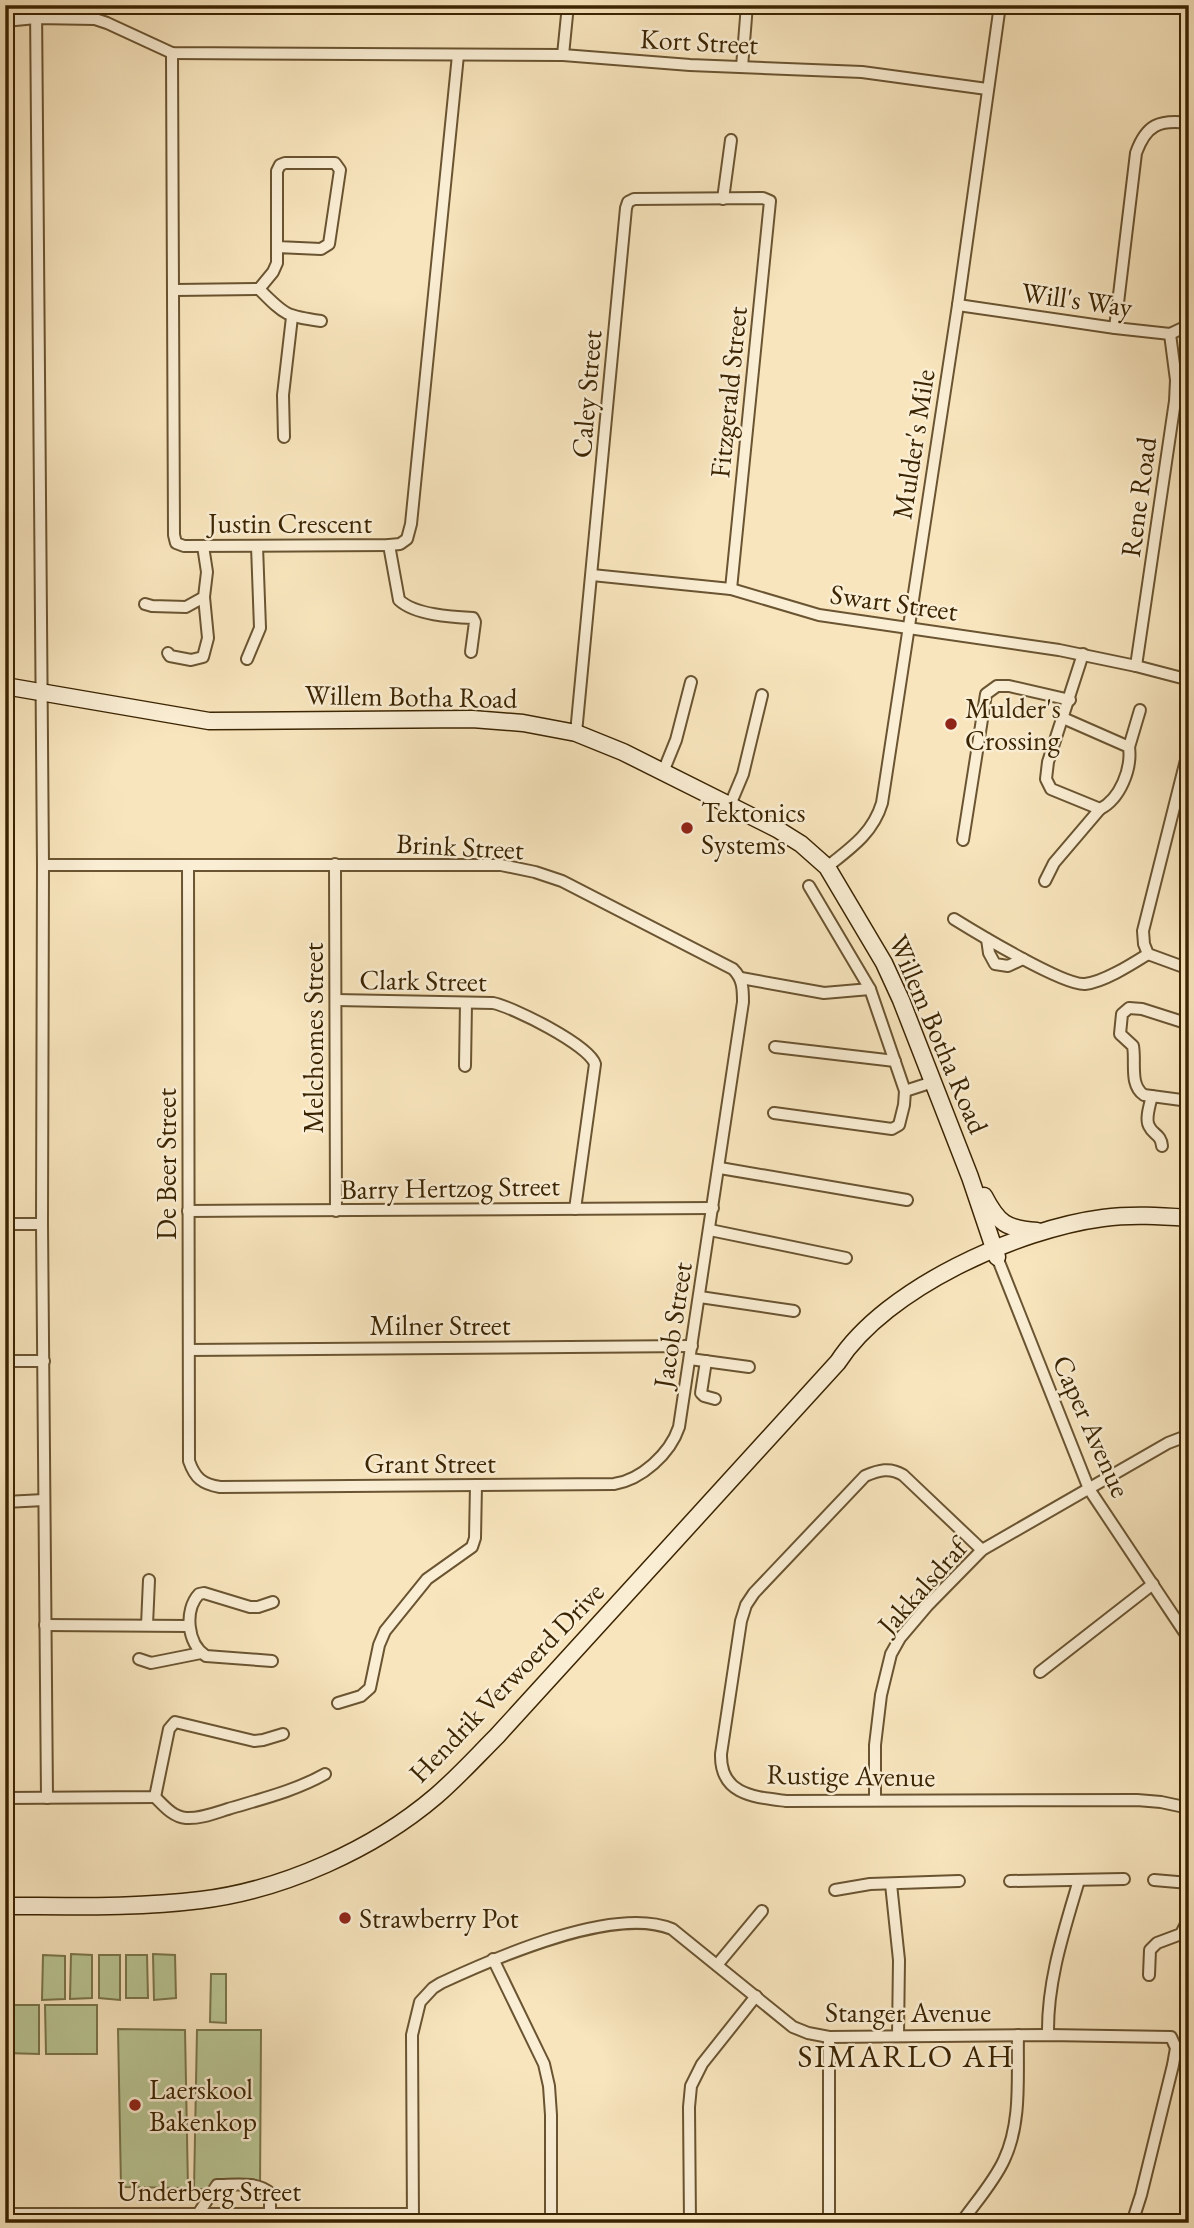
<svg xmlns="http://www.w3.org/2000/svg" width="1194" height="2228" font-family="'EB Garamond',serif">
<style>
.green{fill:#b9c694;stroke:#7a754b;stroke-width:2}
.lines{fill:none;stroke-linecap:round;stroke-linejoin:round}
.street-casing{stroke:#6a5431;stroke-width:14}
.secondary-casing{stroke:#3b2402;stroke-width:19}
.street{stroke:#faeed4;stroke-width:10}
.secondary{stroke:#faeed4;stroke-width:16}
.poi-dot{fill:#8f2418;stroke:#faeed4;stroke-width:2.5}
.labels{text-anchor:middle;stroke-width:5;stroke-linejoin:round;paint-order:stroke}
.street-label{font-size:28px;fill:#3b2402;stroke:#faeed4}
.poi-label{font-size:28px;fill:#3b2402;stroke:#faeed4;text-anchor:start}
.quarter-label{font-size:32px;letter-spacing:2px;fill:#3b2402;stroke:#faeed4}
</style>
<rect width="100%" height="100%" fill="#f8e5bd"/>
<filter id="stains"><feTurbulence type="fractalNoise" baseFrequency=".00286" numOctaves="4"/><feColorMatrix values="0 0 0 0 .2 0 0 0 0 .09 0 0 0 0 .02 0 0 0 .5 -.17"/></filter>
<radialGradient id="worn" r=".72"><stop offset=".6" stop-color="#630" stop-opacity="0"/><stop offset="1" stop-color="#630" stop-opacity=".3"/></radialGradient>
<g class="green">
<polygon points="71,1954 92,1955 92,1998 70,1999"/>
<polygon points="153,1954 175,1955 176,1998 154,2000"/>
<polygon points="43,1955 65,1956 65,1999 42,2000"/>
<polygon points="99,1955 120,1955 120,2000 99,1998"/>
<polygon points="126,1955 147,1955 148,1998 126,1998"/>
<polygon points="211,1974 226,1974 226,2023 210,2022"/>
<polygon points="5,2005 39,2005 39,2054 5,2053"/>
<polygon points="45,2005 97,2005 97,2054 46,2054"/>
<polygon points="118,2029 185,2030 188,2188 121,2187"/>
<polygon points="197,2030 261,2030 260,2189 194,2189"/>
</g>
<g class="lines">
<g class="street-casing">
<g id="street">
<polyline points="36,5 43,865 42,1224 47,1798"/>
<polyline points="1157,5 1189,9"/>
<polyline points="5,21 36,18 95,19 107,23 172,53 563,55 690,65 862,72 987,89"/>
<polyline points="172,53 174,535 176,543 184,546 389,545 400,544 407,539 411,524 458,55"/>
<polyline points="563,55 568,5"/>
<polyline points="742,67 747,5"/>
<polyline points="723,199 731,140"/>
<polyline points="259,289 273,272 277,263 277,171 280,165 285,163 335,163 340,170 329,244 321,249 277,247"/>
<path d="M259,289C285,315 285,316 321,321"/>
<polyline points="175,290 259,289"/>
<polyline points="958,305 1115,328 1170,334 1189,325"/>
<path d="M1115,328L1136,153C1146,125 1159,119 1189,123"/>
<polyline points="284,437 283,395 292,317"/>
<path d="M389,545L399,600C415,615 452,617 473,618L475,622L471,652"/>
<polyline points="592,575 731,589 819,615 1059,650 1136,666 1182,678 1189,682"/>
<polyline points="145,604 152,606 186,607 204,597 207,572 203,546"/>
<polyline points="168,653 170,656 191,660 203,657 208,638 204,597"/>
<polyline points="1083,654 1048,762 1046,779 1051,789 1100,809"/>
<polyline points="247,659 260,628 257,546"/>
<polyline points="1136,666 1175,401 1176,380 1170,334"/>
<polyline points="576,733 626,208 628,202 634,199 763,198 770,201 731,589"/>
<polyline points="1129,747 1140,710"/>
<polyline points="1189,748 1143,931 1144,944 1148,954 1189,969"/>
<polyline points="663,772 676,740 691,682"/>
<polyline points="730,805 743,774 762,695"/>
<polyline points="963,840 986,694 997,686 1009,686 1070,700"/>
<polyline points="335,864 336,1211"/>
<path d="M43,865H501L535,872L562,881L733,969C743,979 743,989 743,1002L679,1427C670,1454 641,1480 614,1484L220,1487C202,1484 195,1478 189,1461L188,866"/>
<path d="M827,867C851,848 873,833 882,803L958,305L1000,5"/>
<path d="M1045,881L1054,863L1100,809C1120,799 1132,769 1129,747L1063,718"/>
<path d="M954,919C975,932 1064,986 1085,984C1104,982 1132,964 1148,954"/>
<polyline points="987,939 989,953 995,964 1008,966 1023,959"/>
<polyline points="741,978 824,993 870,989"/>
<path d="M336,1000L493,1003C513,1007 589,1045 595,1064L575,1209"/>
<path d="M1189,1024L1142,1009L1129,1008L1122,1014L1120,1034L1133,1046C1136,1062 1129,1085 1144,1095L1189,1101"/>
<polyline points="775,1047 895,1061"/>
<polyline points="465,1066 466,1003"/>
<polyline points="905,1091 933,1082"/>
<path d="M1152,1096C1150,1104 1145,1119 1149,1126C1153,1135 1161,1134 1162,1146"/>
<polyline points="774,1113 892,1129 899,1125 904,1105 905,1091 870,989 809,886"/>
<polyline points="720,1168 907,1200"/>
<polyline points="188,1211 713,1208"/>
<polyline points="5,1224 42,1224"/>
<polyline points="710,1230 846,1258"/>
<polyline points="997,1257 1089,1489 1189,1639"/>
<polyline points="700,1297 794,1311"/>
<polyline points="189,1350 692,1346"/>
<polyline points="690,1359 749,1367"/>
<polyline points="5,1361 44,1361"/>
<polyline points="706,1361 701,1393 704,1396 715,1399"/>
<polyline points="5,1502 44,1500"/>
<path d="M982,1550L903,1475C890,1467 879,1470 865,1476L754,1593L746,1605L741,1621L721,1754C720,1795 754,1797 786,1801L1137,1800L1161,1802L1189,1808"/>
<polyline points="45,1625 188,1626"/>
<polyline points="147,1625 149,1580"/>
<polyline points="139,1659 151,1663 201,1653"/>
<path d="M272,1661L206,1656C187,1644 184,1610 199,1594L204,1593L250,1607H258L273,1602"/>
<polyline points="1040,1672 1153,1584"/>
<polyline points="338,1703 361,1696 370,1688 379,1645 385,1631 427,1579 472,1547 475,1538 476,1485"/>
<path d="M155,1797C164,1806 173,1817 186,1818C200,1819 215,1813 228,1809C261,1799 295,1791 325,1774"/>
<polyline points="5,1798 155,1797 169,1729 175,1722 254,1741 263,1740 283,1734"/>
<polyline points="875,1800 875,1745 881,1695 891,1654 900,1638 928,1605 982,1550 1168,1443 1189,1435"/>
<polyline points="1154,1880 1189,1883"/>
<polyline points="1010,1881 1124,1879"/>
<polyline points="891,1884 899,1960 898,2036"/>
<polyline points="835,1890 870,1884 959,1881"/>
<polyline points="493,1959 544,2064 549,2086 551,2115 551,2223"/>
<polyline points="717,1965 762,1911"/>
<polyline points="1149,1975 1150,1950 1157,1943 1181,1934 1189,1918"/>
<path d="M1048,2035C1047,1981 1064,1931 1079,1880"/>
<polyline points="829,2037 829,2223"/>
<polyline points="5,2214 412,2214"/>
<path d="M198,2214L217,2185C234,2185 257,2181 270,2193V2214"/>
<path d="M413,2223L412,2035L420,2002L433,1988L441,1983C495,1958 614,1905 672,1929L793,2027L808,2033L829,2037L1048,2035L1171,2037L1176,2048L1173,2065L1141,2195L1132,2223"/>
<polyline points="690,2223 689,2107 691,2086 702,2064 756,1996"/>
<path d="M961,2223C975,2203 994,2182 1004,2160C1022,2122 1017,2076 1018,2035"/>
</g>
</g>
<g class="secondary-casing">
<g id="secondary">
<polyline points="5,686 209,721 472,719 523,723 576,733 623,752 777,829 801,844 827,867 884,963 901,1000 970,1177 997,1257"/>
<path d="M984,1196C998,1223 1006,1229 1037,1231"/>
<path d="M5,1906C71,1906 137,1908 201,1900C283,1890 374,1849 436,1796C458,1777 477,1756 497,1736L838,1362C886,1288 1018,1229 1103,1218C1132,1214 1161,1216 1189,1218"/>
</g>
</g>
<use href="#street" class="street"/>
<use href="#secondary" class="secondary"/>
</g>
<g class="poi-dot">
<circle cx="951" cy="724" r="7"/>
<circle cx="687" cy="828" r="7"/>
<circle cx="345" cy="1918" r="7"/>
<circle cx="135" cy="2105" r="7"/>
</g>
<g class="labels">
<g class="street-label">
<text transform="translate(699 41) rotate(3)" y="10">Kort Street</text>
<text transform="translate(1077 299) rotate(8)" y="10">Will's Way</text>
<text transform="translate(728 392) rotate(-84)" y="10">Fitzgerald Street</text>
<text transform="translate(586 394) rotate(-85)" y="10">Caley Street</text>
<text transform="translate(913 444) rotate(-81)" y="10">Mulder's Mile</text>
<text transform="translate(1138 497) rotate(-82)" y="10">Rene Road</text>
<text x="290" y="533">Justin Crescent</text>
<text transform="translate(894 602) rotate(8)" y="10">Swart Street</text>
<text transform="translate(411 696) rotate(1)" y="10">Willem Botha Road</text>
<text transform="translate(460 846) rotate(3)" y="10">Brink Street</text>
<text transform="translate(423 980) rotate(1)" y="10">Clark Street</text>
<text transform="translate(939 1034) rotate(67)" y="10">Willem Botha Road</text>
<text transform="translate(313 1038) rotate(-90)" y="10">Melchomes Street</text>
<text transform="translate(166 1164) rotate(-90)" y="10">De Beer Street</text>
<text transform="translate(450 1187) rotate(-1)" y="10">Barry Hertzog Street</text>
<text x="440" y="1335">Milner Street</text>
<text transform="translate(672 1325) rotate(-81)" y="10">Jacob Street</text>
<text transform="translate(1092 1426) rotate(66)" y="10">Caper Avenue</text>
<text x="430" y="1473">Grant Street</text>
<text transform="translate(922 1586) rotate(-48)" y="10">Jakkalsdraf</text>
<text transform="translate(506 1682) rotate(-46)" y="10">Hendrik Verwoerd Drive</text>
<text transform="translate(851 1775) rotate(1)" y="10">Rustige Avenue</text>
<text x="908" y="2022">Stanger Avenue</text>
<text x="209" y="2201">Underberg Street</text>
</g>
<g class="poi-label">
<text x="965" y="718">Mulder's<tspan x="965" dy="32">Crossing</tspan></text>
<text x="701" y="822">Tektonics<tspan x="701" dy="32">Systems</tspan></text>
<text x="359" y="1928">Strawberry Pot</text>
<text x="149" y="2099">Laerskool<tspan x="149" dy="32">Bakenkop</tspan></text>
</g>
<g class="quarter-label">
<text x="906" y="2067">SIMARLO AH</text>
</g>
</g>
<rect width="1194" height="2228" fill="none" stroke="#f8e5bd" stroke-width="28"/>
<rect x="7" y="7" width="1180" height="2214" fill="none" stroke="#3b2402" stroke-width="3.5"/>
<rect x="14" y="14" width="1166" height="2200" fill="none" stroke="#3b2402" stroke-width="2"/>
<rect width="100%" height="100%" filter="url(#stains)"/>
<rect width="100%" height="100%" fill="url(#worn)"/>
</svg>
